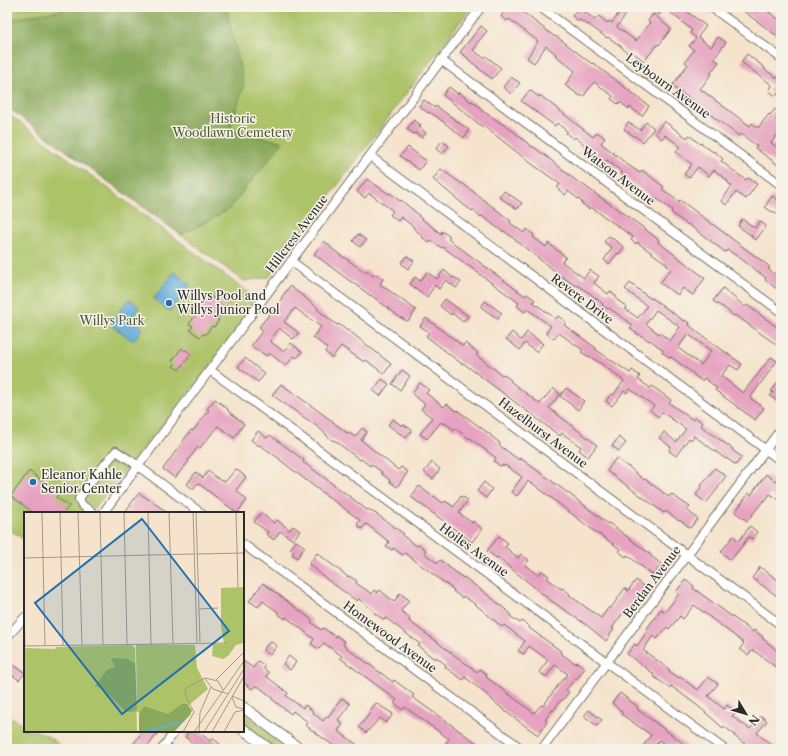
<svg xmlns="http://www.w3.org/2000/svg" width="788" height="756" font-family="'Libre Caslon Text',serif">
<style>
.green{fill:#acc368;stroke:#6c774a}
.forest{fill:#89a95c;stroke:#5a6a44}
.water{fill:#63acdb;stroke:#476c83}
.building{fill:#e6a2c0;fill-rule:evenodd}
.lines{fill:none;stroke-linecap:round;stroke-linejoin:round}
.minor-casing{stroke:#726b63;stroke-width:10}
.major-casing{stroke:#726b63;stroke-width:12}
.minor{stroke:#fff;stroke-width:8}
.major{stroke:#fff;stroke-width:10}
.poi-dot{fill:#1f6fb2;stroke:#f7f3e8;stroke-width:1.5}
.labels{text-anchor:middle;stroke-width:3;stroke-linejoin:round;paint-order:stroke}
.street-label{font-size:12px;fill:#2b2b2b;stroke:#f7f3e8}
.park-label{font-size:12px;fill:#52593d;stroke:#f7f3e8}
.poi-label{font-size:12px;fill:#2b2b2b;stroke:#f7f3e8;text-anchor:start}
.inset-river{fill:none;stroke:#63acdb;stroke-width:2}
.inset-road{fill:none;stroke:#a4998c;stroke-width:1}
.view{fill:#1f6fb2;fill-opacity:0.15;stroke:#1f6fb2;stroke-width:2}
.inset-edge{fill:none;stroke:#2b2b2b;stroke-width:2}
</style>
<rect width="100%" height="100%" fill="#f7f3e8"/>
<filter id="ink" filterUnits="userSpaceOnUse"><feTurbulence type="fractalNoise" baseFrequency=".025" numOctaves="2"/><feDisplacementMap in="SourceGraphic" scale="8" xChannelSelector="R" yChannelSelector="G"/><feConvolveMatrix kernelMatrix="1 2 1 2 8 2 1 2 1" color-interpolation-filters="sRGB"/></filter>
<filter id="wash" filterUnits="userSpaceOnUse"><feTurbulence type="fractalNoise" baseFrequency=".012" numOctaves="4" result="noise"/><feDisplacementMap in="SourceGraphic" scale="16" xChannelSelector="R" yChannelSelector="G"/><feGaussianBlur stdDeviation="0.9" result="paint"/><feColorMatrix in="noise" values="0 0 0 0 0 0 0 0 0 0 0 0 0 0 0 0 0 1.4 0 .05"/><feComposite in="paint" operator="in"/></filter>
<g filter="url(#wash)">
<rect width="100%" height="100%" fill="#f5e3cc"/>
<g class="green">
<polygon points="7,7 471,7 269,277 244,281 7,107"/>
<polygon points="7,113 262,303 90,513 25,513 25,540 7,528"/>
<polygon points="243,713 292,749 276,749 243,725"/>
<polygon points="7,715 25,725 25,731 37,731 49,737 64,749 7,749"/>
</g>
<polygon class="forest" points="86,7 226,7 244,84 230,130 283,142 228,210 181,235 7,107 7,20 72,8"/>
<g class="water">
<polygon points="174,272 190,285 170,311 154,299"/>
<polygon points="129,299 139,307 131,318 143,328 133,341 110,324"/>
</g>
<g id="blocks">
<g class="building">
<polygon points="499,7 516,7 555,37 556,36 592,64 593,63 649,106 642,116 630,107 629,109 620,102 618,104 611,99 613,96 594,82 583,97 581,95 580,96 565,85 575,71 564,62 555,55 556,54 546,46 534,63 527,58 538,41 509,19 507,21 501,16 505,11"/>
<polygon points="579,7 589,7 585,12 595,20 599,16 607,23 609,21 612,23 623,7 625,7 629,10 617,27 636,41 650,23 648,21 653,14 671,29 659,45 658,44 644,61 631,51 629,54 622,48 622,47 608,37 607,38 588,24 587,25 580,20 578,21 572,16"/>
<polygon points="649,7 681,7 706,26 698,37 711,47 718,37 726,42 714,59 719,62 711,72 712,73 700,89 750,126 752,123 758,128 769,114 770,115 775,109 781,113 776,120 781,124 781,130 771,143 781,150 781,167 755,148 757,146 741,134 739,136 672,86 688,64 685,62 694,50 689,46 696,38 690,33 692,30 665,8 659,15"/>
<polygon points="738,7 762,7 781,21 781,39"/>
<polygon points="481,26 487,31 477,43 478,44 473,50 484,58 486,56 501,68 492,79 477,67 478,67 469,60 469,59 460,52"/>
<polygon points="747,54 765,68 764,69 777,78 781,73 781,96 778,93 776,96 769,91 772,85 741,62"/>
<polygon points="511,77 520,83 511,94 503,87"/>
<polygon points="449,87 458,94 459,92 471,102 472,101 482,109 481,110 513,131 532,147 532,146 546,156 579,183 579,182 641,226 659,240 658,242 705,278 693,295 683,288 678,295 660,283 671,269 666,265 667,264 637,242 636,244 631,240 633,237 591,207 589,209 581,203 582,202 568,191 565,195 557,188 560,184 532,164 485,127 484,128 474,120 443,95"/>
<polygon points="530,90 539,97 540,95 565,115 593,137 597,132 605,138 601,143 628,165 640,173 642,170 664,187 662,189 679,202 680,200 770,267 768,269 781,279 781,292 765,280 766,278 740,258 728,250 725,252 688,224 688,225 678,218 671,212 672,210 655,197 654,200 646,193 621,174 622,172 607,160 605,163 593,153 592,154 585,148 586,146 575,137 573,139 566,133 568,132 557,123 555,126 521,101"/>
<polygon points="424,100 435,108 436,106 469,130 464,138 437,117 429,112 428,113 419,106"/>
<polygon points="414,120 421,125 419,127 426,133 422,138 415,133 414,134 407,129"/>
<polygon points="664,121 687,138 689,135 700,144 701,143 713,152 714,151 723,159 721,161 735,172 746,180 748,178 757,184 746,199 736,192 726,205 721,201 732,186 727,182 728,181 714,170 709,176 698,167 689,178 684,174 692,164 676,152 680,146 665,135 662,139 655,133"/>
<polygon points="628,122 640,130 646,122 654,128 643,142 635,136 635,137 624,129"/>
<polygon points="442,141 449,146 442,154 436,149"/>
<polygon points="408,147 426,161 419,170 400,156"/>
<path d="M441,169L462,184V183L511,221L510,223L524,233L527,229L534,235L533,237L546,247L548,243L566,257L562,262L584,278L590,270L599,276L594,283L608,294L610,291L617,297L616,299L627,307L625,309L638,318L647,306L625,289L630,283L651,299L652,298L684,321L685,320L690,324L689,325L700,334L742,364L738,370L730,365L721,376L743,393L771,357L777,361L750,398L764,408L755,420L715,390L717,388L704,378L702,381L694,375V374L671,357L670,358L662,352L663,350L650,340L649,341L639,334V335L630,328L633,325L609,308L608,309L602,305L603,304L591,294L577,285L576,286L565,279L504,231L503,232L482,216L481,217L473,210L472,211L464,205L433,179ZM656,310L680,327L670,341L660,333L659,334L646,324ZM688,334L711,351L701,365L678,348Z"/>
<polygon points="367,179 389,194 390,193 400,201 401,200 419,215 418,216 431,226 441,234 442,231 450,237 448,239 525,296 527,294 535,300 533,302 556,319 558,316 566,322 564,325 596,348 595,349 630,373 632,370 640,376 638,379 650,388 652,386 671,400 669,403 693,420 695,417 703,423 701,426 733,449 732,450 742,457 736,465 726,458 726,459 694,436 691,440 689,438 676,456 669,451 671,447 659,438 664,432 676,442 686,429 662,412 658,417 650,410 654,406 630,389 627,393 624,391 612,406 606,401 611,394 613,395 624,381 600,363 589,356 589,357 581,352 583,350 559,333 554,339 546,333 551,326 527,309 525,312 517,306 519,303 443,247 442,248 431,241 429,243 422,237 423,236 413,228 414,227 401,217 398,221 390,215 393,211 369,193 365,198 357,192"/>
<polygon points="504,191 522,203 517,209 499,197"/>
<polygon points="772,196 781,202 781,217 773,211 772,212 765,207"/>
<polygon points="742,219 755,228 760,221 766,226 756,240 751,237 752,236 738,226"/>
<polygon points="358,234 366,240 360,247 353,241"/>
<polygon points="609,236 624,247 619,254 618,253 609,264 604,260 612,248 604,242"/>
<polygon points="324,241 331,247 331,248 344,258 344,257 364,272 366,270 374,276 376,274 383,279 380,284 416,310 409,320 407,321 398,316 371,295 371,296 352,282 351,282 314,254"/>
<polygon points="407,256 414,261 408,269 401,263"/>
<polygon points="444,270 453,278 454,277 461,282 456,288 446,280 439,289 435,285 427,297 410,284 415,277 420,281 427,272 437,279"/>
<polygon points="290,286 318,308 317,309 337,325 338,324 348,331 348,330 391,364 384,374 366,360 364,362 341,346 332,358 325,352 327,348 313,337 321,327 295,308 284,322 299,333 293,339 279,328 270,341 284,352 291,343 302,352 297,358 294,356 286,366 269,353 267,356 251,346 263,330 259,327 273,310 274,310 282,298 281,298"/>
<polygon points="723,288 745,307 747,305 781,330 781,348 745,322 735,315 734,316 722,306 722,307 713,301"/>
<polygon points="207,294 226,308 217,319 219,320 214,327 212,326 205,335 203,334 200,337 190,330 193,326 189,324 199,311 196,309"/>
<polygon points="445,299 468,316 463,322 452,313 451,315 440,306"/>
<polygon points="485,301 502,313 498,319 481,307"/>
<polygon points="426,318 463,346 465,343 478,353 476,355 502,375 503,374 511,380 510,381 540,404 553,388 560,394 549,408 597,445 588,457 579,450 581,447 562,433 560,436 463,363 462,364 426,336 429,332 420,326"/>
<polygon points="512,332 521,340 527,332 543,344 536,352 525,343 520,350 506,339"/>
<polygon points="182,348 185,351 186,350 191,354 179,370 173,366 175,364 172,361"/>
<polygon points="245,358 265,374 258,382 238,367"/>
<polygon points="402,370 410,376 400,390 392,384"/>
<polygon points="781,378 781,404 770,396 773,392 771,391"/>
<polygon points="382,379 389,384 380,396 373,390"/>
<polygon points="420,383 429,390 426,393 444,407 447,404 456,411 457,410 491,435 491,436 500,443 499,445 519,460 520,458 545,476 576,499 598,516 608,524 609,523 650,554 649,554 662,565 653,575 627,555 626,557 618,551 620,549 599,534 599,535 532,483 531,484 528,481 517,496 511,492 522,477 505,465 504,466 502,465 500,466 494,461 496,458 470,438 469,439 455,428 454,430 445,423 443,424 441,422 427,439 420,434 432,418 421,409 425,404 412,394"/>
<polygon points="281,384 324,415 347,433 348,432 355,437 362,428 367,432 361,440 398,470 401,467 408,472 397,487 389,481 390,480 381,473 382,472 371,464 370,466 361,459 360,460 334,440 333,441 326,435 327,435 318,427 272,395"/>
<polygon points="566,388 584,401 578,410 560,396"/>
<polygon points="215,399 228,409 227,410 244,424 234,438 218,426 200,448 198,447 188,460 189,461 175,478 163,469 191,430 193,431 209,410 207,409"/>
<polygon points="393,419 402,426 403,424 412,430 406,438 388,425"/>
<polygon points="258,431 267,438 270,435 278,441 304,460 303,462 349,496 367,510 368,509 378,515 404,534 403,536 417,546 419,545 426,550 424,553 437,563 440,560 463,578 464,577 489,596 511,614 510,616 520,623 522,621 530,627 529,628 561,651 560,653 576,664 577,662 585,668 576,680 575,679 566,690 569,692 562,701 561,700 553,711 552,710 545,720 547,722 538,735 506,712 492,700 492,699 465,677 463,680 445,667 446,665 436,657 435,659 428,654 418,646 420,644 386,618 384,620 374,613 375,612 359,599 357,601 329,581 309,564 317,553 348,577 349,576 357,581 356,583 372,594 374,590 378,593 380,590 394,602 400,593 409,600 401,611 410,618 409,621 477,672 480,669 487,675 486,677 534,713 541,705 543,706 559,684 568,674 555,665 546,677 539,672 548,660 529,646 524,654 518,651 525,641 504,625 502,627 475,604 463,596 462,598 453,591 454,590 405,553 403,555 393,548 392,550 386,546 389,542 368,525 366,524 362,529 357,525 360,520 315,487 280,460 280,459 260,445 259,446 251,440"/>
<polygon points="619,437 626,443 619,451 612,446"/>
<polygon points="616,458 628,467 628,466 644,480 645,479 669,497 671,494 690,507 687,510 698,519 690,528 680,520 679,521 666,511 664,513 607,471"/>
<polygon points="432,462 440,469 433,479 424,472"/>
<polygon points="715,468 726,476 718,487 719,487 706,503 696,495 702,486 701,486"/>
<polygon points="236,469 246,477 236,490 247,500 237,513 198,483 193,489 187,484 196,472 203,478 208,471 221,481 222,480 225,482"/>
<polygon points="29,471 59,493 56,497 69,506 63,513 34,513 11,496"/>
<polygon points="766,474 775,481 781,474 781,501 770,494 765,501 764,500 747,521 735,512 749,493 751,495"/>
<polygon points="484,482 492,489 486,498 477,491"/>
<polygon points="419,486 433,497 434,496 443,503 445,501 454,507 461,496 468,500 459,513 472,523 473,521 482,529 472,542 411,497"/>
<polygon points="139,493 160,507 167,513 124,513"/>
<polygon points="261,513 274,523 277,520 290,530 293,526 300,531 293,540 280,531 274,540 266,534 268,532 254,522"/>
<polygon points="750,526 757,532 752,539 749,537 731,560 721,552 733,536 739,541"/>
<polygon points="499,536 508,543 505,547 518,558 521,554 529,560 525,565 538,575 542,571 549,576 547,578 561,589 562,588 570,594 569,595 601,618 609,607 611,608 625,588 628,591 636,580 646,588 626,615 623,613 612,628 614,629 606,641 588,626 550,600 497,557 496,558 487,551"/>
<polygon points="296,541 305,547 297,558 292,554 294,551 290,549"/>
<polygon points="760,567 781,582 781,599 752,578"/>
<polygon points="685,580 694,586 693,588 753,632 754,630 763,637 762,638 781,654 781,671 753,650 748,655 740,649 744,643 694,605 683,619 680,616 669,629 667,627 657,639 653,636 643,650 670,670 669,671 679,678 680,677 698,690 708,677 718,684 708,696 724,709 727,705 736,712 732,716 750,729 761,716 767,721 757,733 777,749 752,749 734,736 735,735 724,726 723,728 698,706 671,686 670,688 653,676 654,674 627,654 635,644 637,646 647,631 646,630 661,609 665,612 679,594 676,592"/>
<polygon points="263,583 303,613 312,620 311,622 321,630 323,628 336,637 336,635 345,642 343,645 393,682 394,680 414,695 412,697 485,749 463,749 456,744 452,749 441,749 449,739 405,707 403,710 394,703 397,700 340,658 342,656 324,643 319,649 311,644 314,639 286,617 285,619 277,613 278,612 263,601 258,607 249,601"/>
<polygon points="270,641 277,646 270,655 263,650"/>
<polygon points="289,656 296,662 290,670 283,664"/>
<polygon points="243,661 253,668 258,661 265,666 263,668 269,673 266,676 288,693 286,696 303,708 305,705 313,711 312,712 323,721 327,716 328,717 342,698 350,704 338,720 343,724 338,731 363,749 338,749 305,725 308,722 293,711 291,714 272,699 273,698 258,686 258,687 255,686 252,689 243,682"/>
<polygon points="11,663 25,673 19,680 7,671 7,669"/>
<polygon points="620,693 638,707 637,709 691,749 670,749 659,740 653,749 641,749 651,735 621,714 622,712 612,703"/>
<polygon points="376,703 393,714 386,723 380,718 366,733 359,727 371,712 370,711"/>
<polygon points="589,710 602,720 597,726 584,716"/>
<polygon points="143,731 159,731 146,749 130,749"/>
<polygon points="189,731 197,731 210,741 212,738 220,744 216,749 201,749 185,737"/>
</g>
</g>
</g>
<g filter="url(#ink)">
<use href="#blocks" fill-opacity="0" stroke="#726b63" stroke-width="1"/>
<g class="lines">
<g class="minor-casing">
<g id="minor">
<polyline points="540,7 781,185"/>
<polyline points="711,7 781,58"/>
<polyline points="441,60 781,312"/>
<polyline points="370,156 781,461"/>
<polyline points="291,261 781,625"/>
<polyline points="210,370 724,749"/>
<polyline points="93,513 82,505 79,499 88,485 116,451 130,460 138,466 201,513"/>
<polyline points="103,513 481,7"/>
<polyline points="243,544 522,749"/>
<polyline points="7,637 25,617"/>
<polyline points="162,749 175,731"/>
<polyline points="542,749 781,429"/>
</g>
</g>
<g class="major-casing">
<g id="major">
<polyline points="243,707 300,749"/>
<polyline points="243,729 269,749"/>
</g>
</g>
<use href="#minor" class="minor"/>
<use href="#major" class="major"/>
</g>
</g>
<g class="poi-dot">
<circle cx="169" cy="303" r="4"/>
<circle cx="33" cy="482" r="4"/>
</g>
<g class="labels">
<g class="street-label">
<text transform="translate(668 86) rotate(36)" y="4">Leybourn Avenue</text>
<text transform="translate(618 176) rotate(37)" y="4">Watson Avenue</text>
<text transform="translate(297 234) rotate(-53)" y="4">Hillcrest Avenue</text>
<text transform="translate(582 299) rotate(37)" y="4">Revere Drive</text>
<text transform="translate(543 433) rotate(37)" y="4">Hazelhurst Avenue</text>
<text transform="translate(474 550) rotate(36)" y="4">Hoiles Avenue</text>
<text transform="translate(652 582) rotate(-53)" y="4">Berdan Avenue</text>
<text transform="translate(390 637) rotate(36)" y="4">Homewood Avenue</text>
</g>
<g class="park-label">
<text x="233" y="123">Historic<tspan x="233" dy="14">Woodlawn Cemetery</tspan></text>
<text x="112" y="325">Willys Park</text>
</g>
<g class="poi-label">
<text x="177" y="300">Willys Pool and<tspan x="177" dy="14">Willys Junior Pool</tspan></text>
<text x="41" y="479">Eleanor Kahle<tspan x="41" dy="14">Senior Center</tspan></text>
</g>
</g>
<g transform="translate(24 512)">
<rect width="220" height="220" fill="#f5e3cc"/>
<path d="M220,75V131L212,133L204,144L199,147L188,144L189,132H200L197,114V76ZM112,132L171,133L173,156L184,177L146,209L113,200ZM108,133L111,136L113,220H0V136L31,137L32,135Z" fill="#acc368"/>
<path d="M87,146L103,147L111,151L113,199L102,200L79,177L71,174L83,158L91,155ZM158,192H163L168,198L166,203L150,220H115V202L120,194L144,202Z" fill="#89a95c"/>
<path class="inset-river" d="M120,220L157,210"/>
<path class="inset-road" d="M18,0L21,134M36,0L39,133M54,0L58,133M76,0L79,133M100,0L103,132M124,0L127,132M145,0L149,131M169,0L173,131M172,0L176,130M212,0L214,75M172,42L220,41M0,46L170,42M0,96L1,134M175,97L194,96M0,134L203,131M181,167L189,177L204,182M192,168L220,140M208,184L220,189M208,185L212,195L220,197M159,220L170,200L161,183L162,176L181,166L194,169L199,178M170,220L220,149M175,220L176,201L187,175M180,220L220,157M188,220L220,164M200,220L211,200L220,198"/>
<path class="view" d="M118,7L205,119L98,202L11,91Z"/>
<rect width="220" height="220" class="inset-edge"/>
</g>
<rect width="788" height="756" fill="none" stroke="#f7f3e8" stroke-width="24"/>
<g transform="translate(746 714) rotate(128)" stroke="#f7f3e8" stroke-width="3" paint-order="stroke">
<path d="M0-3L7 15L0 10L-7 15Z" fill="#2b2b2b"/>
<text y="-6" font-size="11" font-weight="bold" text-anchor="middle" fill="#2b2b2b">N</text>
</g>
</svg>
